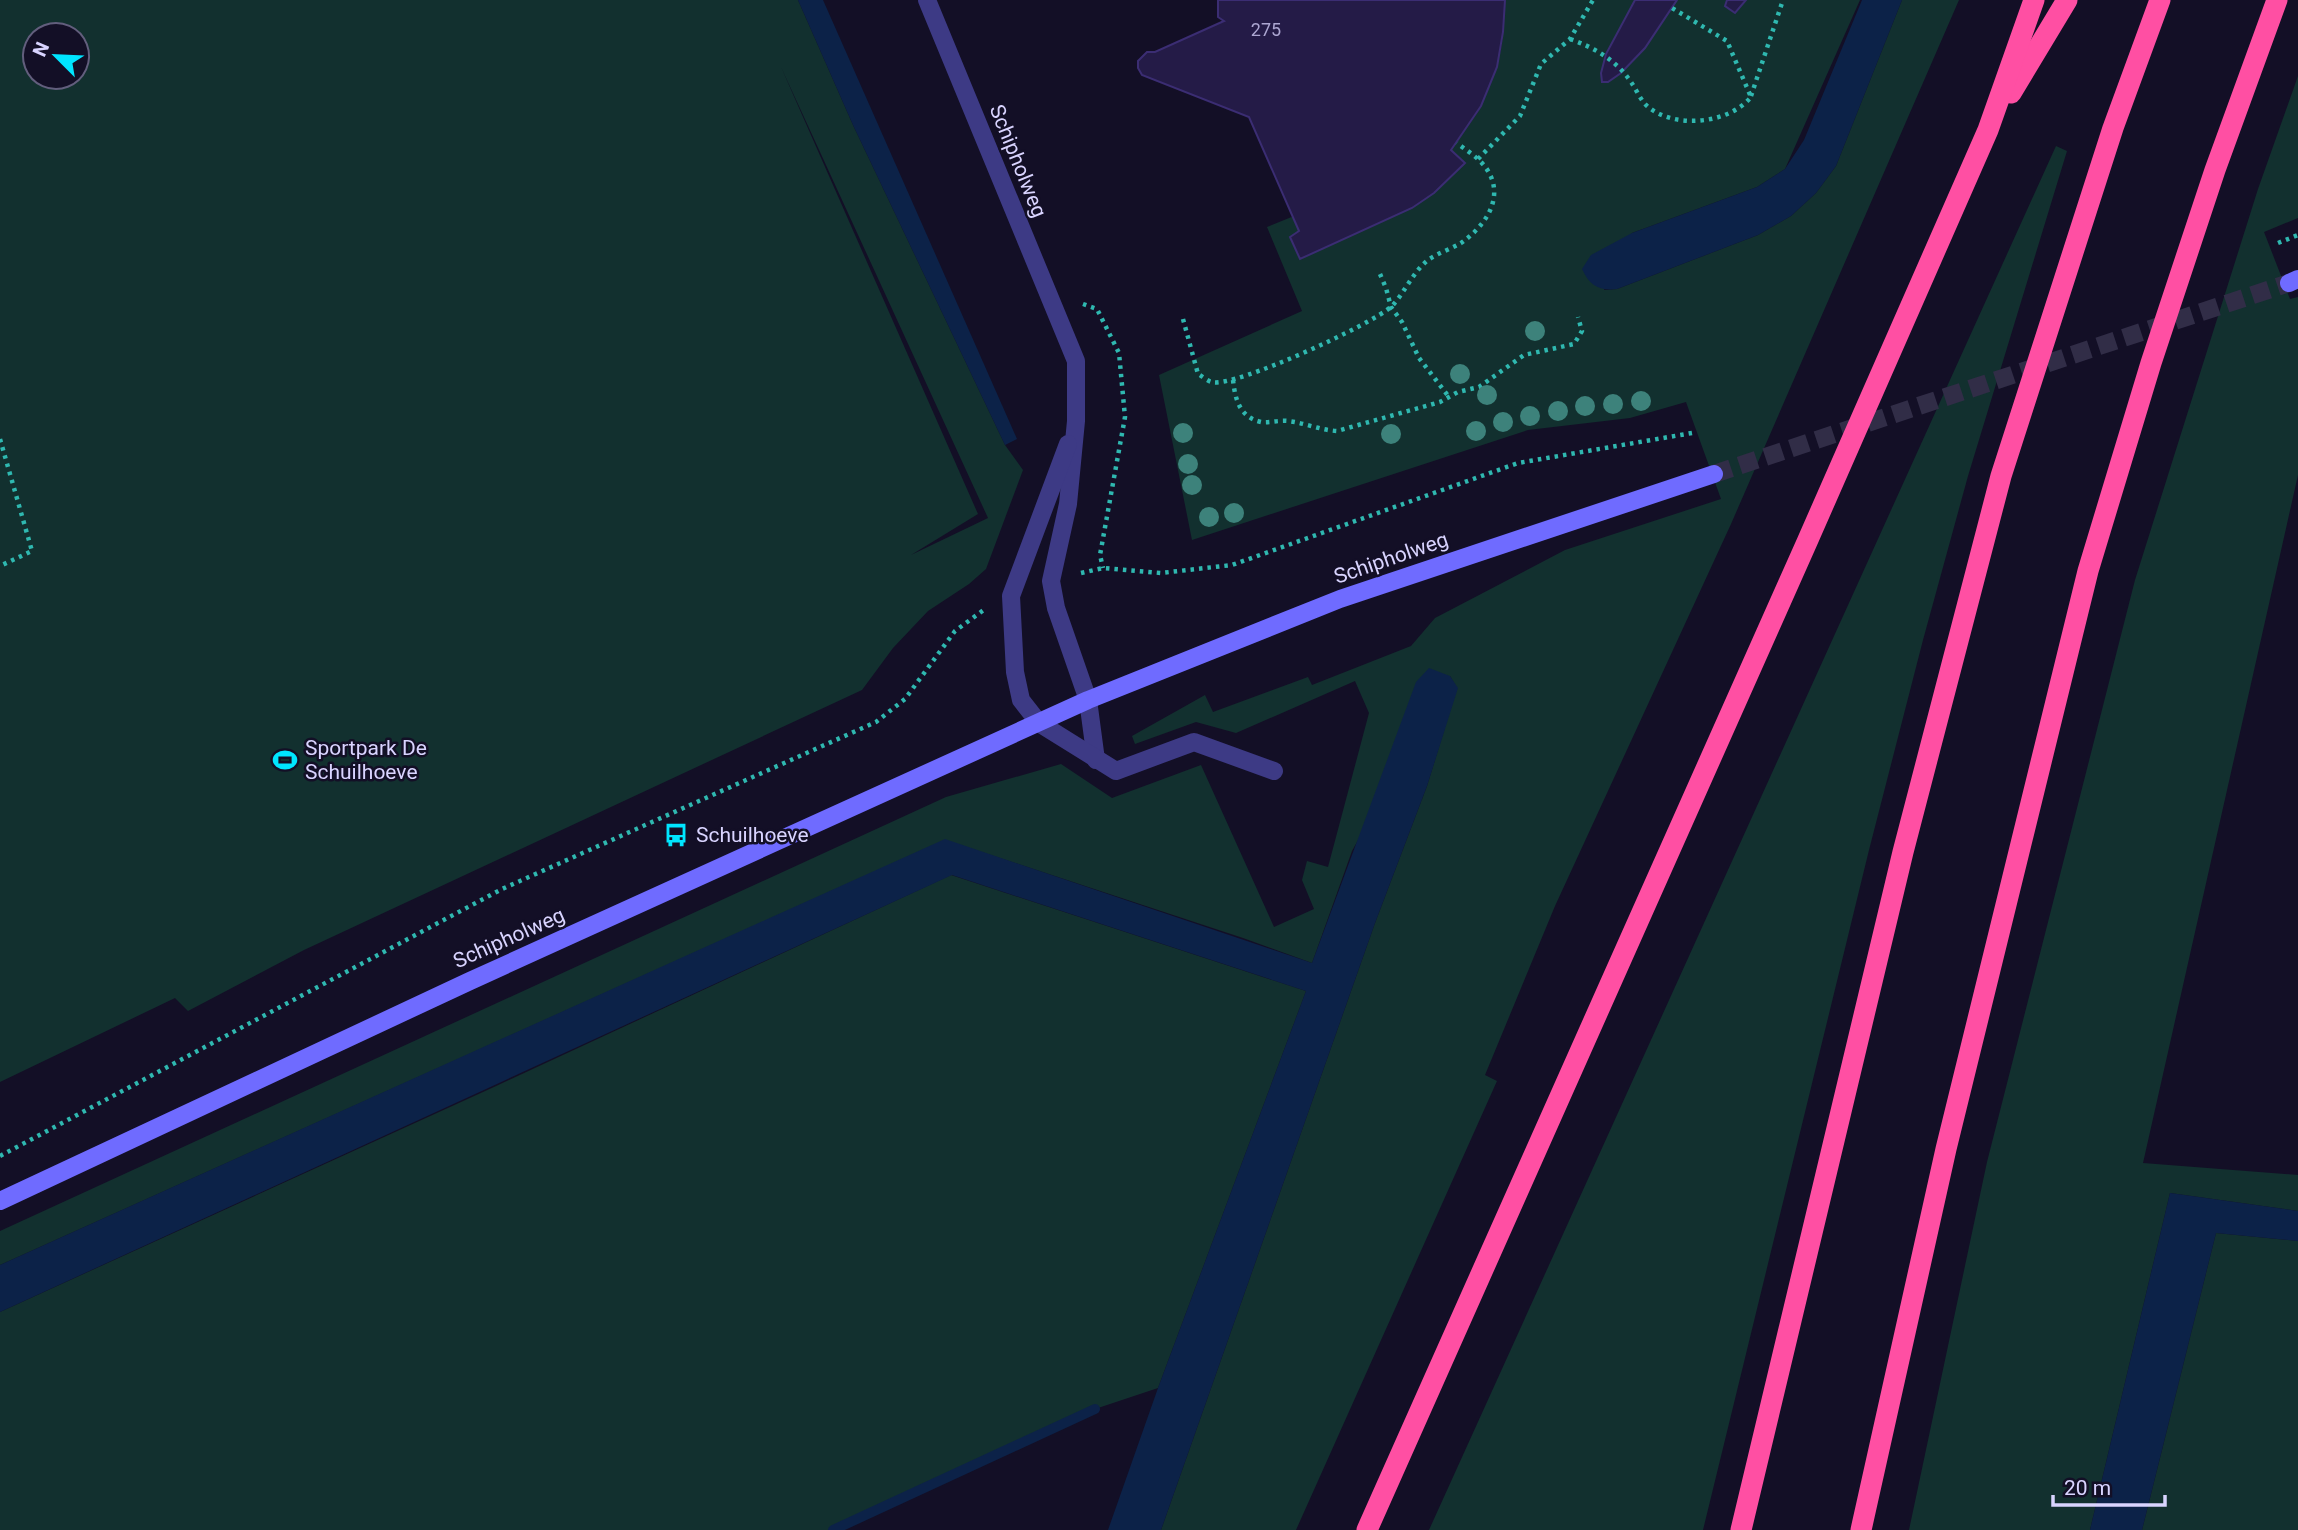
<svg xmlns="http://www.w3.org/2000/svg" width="2298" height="1530" font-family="Roboto,sans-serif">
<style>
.green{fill:#12302f;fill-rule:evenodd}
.water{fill:#0c2248}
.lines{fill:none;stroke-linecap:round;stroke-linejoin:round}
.stream{stroke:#0c2248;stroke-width:10}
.building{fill:#241b47;stroke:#3b2d73;stroke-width:2}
.secondary-tunnel{stroke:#312d47;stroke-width:18;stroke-dasharray:18 9;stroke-linecap:butt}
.path{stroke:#2fb8b0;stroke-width:4.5;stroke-dasharray:3.5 5;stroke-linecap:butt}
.lane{stroke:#3d3a85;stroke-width:18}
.street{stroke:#3d3a85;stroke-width:18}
.secondary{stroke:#6f6bff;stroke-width:18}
.highway{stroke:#ff4fa3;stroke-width:21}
.tree{fill:#3d827b}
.labels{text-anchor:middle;stroke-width:5;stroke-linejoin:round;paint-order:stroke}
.number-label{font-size:18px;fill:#aca6d1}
.street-label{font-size:21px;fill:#d9d4ff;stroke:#130f26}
.poi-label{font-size:21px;fill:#d9d4ff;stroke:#130f26;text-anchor:start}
</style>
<rect width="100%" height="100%" fill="#130f26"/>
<g class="green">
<path d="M0,0H798L853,125L1005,445L1023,470L986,569L969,584L928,611L893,648L862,690L304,950L188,1011L175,998L0,1082ZM35,35H77V77H35ZM781,67L988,518L911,555L978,514Z"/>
<polygon points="1505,0 1860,0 1785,169 1757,187 1632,233 1604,290 1617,289 1758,235 1791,216 1816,193 1836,166 1902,0 1959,0 1731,524 1555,906 1485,1075 1497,1081 1296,1530 1161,1530 1375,923 1427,786 1457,688 1450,676 1352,851 1312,963 1243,938 945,840 0,1265 0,1231 946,797 1061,764 1112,798 1201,765 1274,927 1314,909 1302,880 1307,861 1328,867 1369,713 1355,681 1236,733 1196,722 1135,744 1132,736 1205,695 1213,712 1308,677 1312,685 1411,646 1435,618 1565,550 1721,499 1686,402 1630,418 1528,430 1192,540 1159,375 1302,311 1267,227 1449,153 1478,112 1497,67 1502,43"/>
<polygon points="2298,76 2298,218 2264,232 2290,299 2298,297 2298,475 2143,1163 2298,1175 2298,1211 2170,1193 2090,1530 1909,1530 1987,1162 2135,580 2258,189"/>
<polygon points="2056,146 2067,151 1968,476 1923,640 1869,850 1703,1530 1429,1530"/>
<polygon points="951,875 1306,991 1158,1388 1095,1409 833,1530 0,1530 0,1312 494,1087"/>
<polygon points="2216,1233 2298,1241 2298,1530 2142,1530"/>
</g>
<g class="water">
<polygon points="798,0 823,0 1017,439 1005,445 853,125"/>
<path d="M1862,0H1902L1836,166L1816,193L1791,216L1758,235L1617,289C1599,291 1590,286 1582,269L1591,255L1632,233L1757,187L1785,169L1804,140Z"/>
<polygon points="1429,668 1450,676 1458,688 1427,786 1375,923 1161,1530 1108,1530 1158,1388 1306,991 952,875 0,1312 0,1265 945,839 1312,963 1416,682"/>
<polygon points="2170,1193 2298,1211 2298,1241 2216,1233 2142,1530 2090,1530"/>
</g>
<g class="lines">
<polyline class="stream" points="833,1530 1095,1409"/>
</g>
<g class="building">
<polygon points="1218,0 1505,0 1503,32 1497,67 1481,106 1451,150 1465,163 1434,193 1412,208 1300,259 1290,237 1299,231 1249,117 1142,75 1138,68 1138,61 1147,52 1155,52 1224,21 1218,17"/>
<polygon points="1635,0 1677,0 1645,48 1621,73 1608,82 1602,82 1601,73 1606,54"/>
<polygon points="1727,0 1746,0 1735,13 1725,6"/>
</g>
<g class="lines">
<polyline class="secondary-tunnel" points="1714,474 2289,283"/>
<g class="path">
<path d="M1570,39C1595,48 1616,60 1631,82C1636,89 1640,99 1646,105C1673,130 1729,124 1751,97L1727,41L1672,8"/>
<polyline points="1751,96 1783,0"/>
<polyline points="1478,159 1520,116 1541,64 1570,39 1593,0"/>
<polyline points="2278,243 2298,235"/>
<polyline points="1380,274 1386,288 1391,307 1402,322 1419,358 1449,397"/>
<polyline points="1083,304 1097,309 1119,353 1125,417 1100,555 1103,568"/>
<path d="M1183,319L1198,374C1202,376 1207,381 1212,382C1234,388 1373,324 1392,306C1405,292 1413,272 1428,260C1438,253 1451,249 1461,243C1484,227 1505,199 1488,171C1481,159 1467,151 1457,143"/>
<path d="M1233,380C1235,398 1239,417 1261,422C1269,423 1279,420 1288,421C1305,423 1320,430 1337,431L1440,402L1458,392L1479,387L1524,355L1574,344L1582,331L1578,317"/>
<polyline points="0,439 32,551 0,566"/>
<polyline points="1081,573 1103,568 1161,573 1232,565 1518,463 1692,433"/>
<polyline points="0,1156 502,889 876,722 905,699 955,631 985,609"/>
</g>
<g class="lane">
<polyline points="1088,700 1096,760"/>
<polyline points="1039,723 1116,771 1194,742 1274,771"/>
</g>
<g class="street">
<polyline points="927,0 1076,361 1076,421 1068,504 1051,581 1056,608 1088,700"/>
<polyline points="1039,723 1021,700 1015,672 1011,596 1068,444"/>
</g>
<g class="secondary">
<polyline points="2289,283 2298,279"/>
<polyline points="0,1201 470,981 1088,700 1340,599 1714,474"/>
</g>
<g class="highway">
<polyline points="2011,93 2067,0"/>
<polyline points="1367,1530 1807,542 1988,130 2034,0"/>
<polyline points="1741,1530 1903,852 2001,476 2113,128 2160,0"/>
<polyline points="1861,1530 1946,1149 2088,571 2151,363 2215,170 2277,0"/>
</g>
</g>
<g class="tree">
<circle cx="1535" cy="331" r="10"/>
<circle cx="1460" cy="374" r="10"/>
<circle cx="1487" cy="395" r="10"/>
<circle cx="1641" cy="401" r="10"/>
<circle cx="1613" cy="404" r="10"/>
<circle cx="1585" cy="406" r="10"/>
<circle cx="1558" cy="411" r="10"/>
<circle cx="1530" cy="416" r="10"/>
<circle cx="1503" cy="422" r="10"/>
<circle cx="1476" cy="431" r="10"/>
<circle cx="1183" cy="433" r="10"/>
<circle cx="1391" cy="434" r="10"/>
<circle cx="1188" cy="464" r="10"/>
<circle cx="1192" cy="485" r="10"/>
<circle cx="1234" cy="513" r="10"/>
<circle cx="1209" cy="517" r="10"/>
</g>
<defs>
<g id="stadium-bare" transform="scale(1.89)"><path d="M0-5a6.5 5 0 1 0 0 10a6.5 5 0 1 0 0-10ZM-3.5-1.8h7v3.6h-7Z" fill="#00e5ff" stroke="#130f26" stroke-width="2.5" paint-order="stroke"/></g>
<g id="bus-bare" transform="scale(1.89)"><path d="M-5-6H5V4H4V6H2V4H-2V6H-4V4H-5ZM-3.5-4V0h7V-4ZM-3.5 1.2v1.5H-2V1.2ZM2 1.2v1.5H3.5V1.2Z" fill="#00e5ff" stroke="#130f26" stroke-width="2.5" paint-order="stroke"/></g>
</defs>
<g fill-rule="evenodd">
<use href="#stadium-bare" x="285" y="760"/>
<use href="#bus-bare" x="676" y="835"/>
</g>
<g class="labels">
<g class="number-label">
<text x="1266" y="36">275</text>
</g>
<g class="street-label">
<text transform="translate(1018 161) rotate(68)" y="7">Schipholweg</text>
<text transform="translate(1391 558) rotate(-19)" y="7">Schipholweg</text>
<text transform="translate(509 938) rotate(-24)" y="7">Schipholweg</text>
</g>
<g class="poi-label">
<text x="305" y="755">Sportpark De<tspan x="305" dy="24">Schuilhoeve</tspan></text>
<text x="696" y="842">Schuilhoeve</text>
</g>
</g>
<g transform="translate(56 56) rotate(294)"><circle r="33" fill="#130f26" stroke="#625e7d" stroke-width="2"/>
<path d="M0-5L12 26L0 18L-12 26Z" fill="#00e5ff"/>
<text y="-10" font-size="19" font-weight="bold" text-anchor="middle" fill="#d9d4ff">N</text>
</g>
<path d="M2053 1495v10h112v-10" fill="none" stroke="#d9d4ff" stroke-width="3.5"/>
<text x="2064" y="1495" font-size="21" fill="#d9d4ff" stroke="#130f26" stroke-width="5" paint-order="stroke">20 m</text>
</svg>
